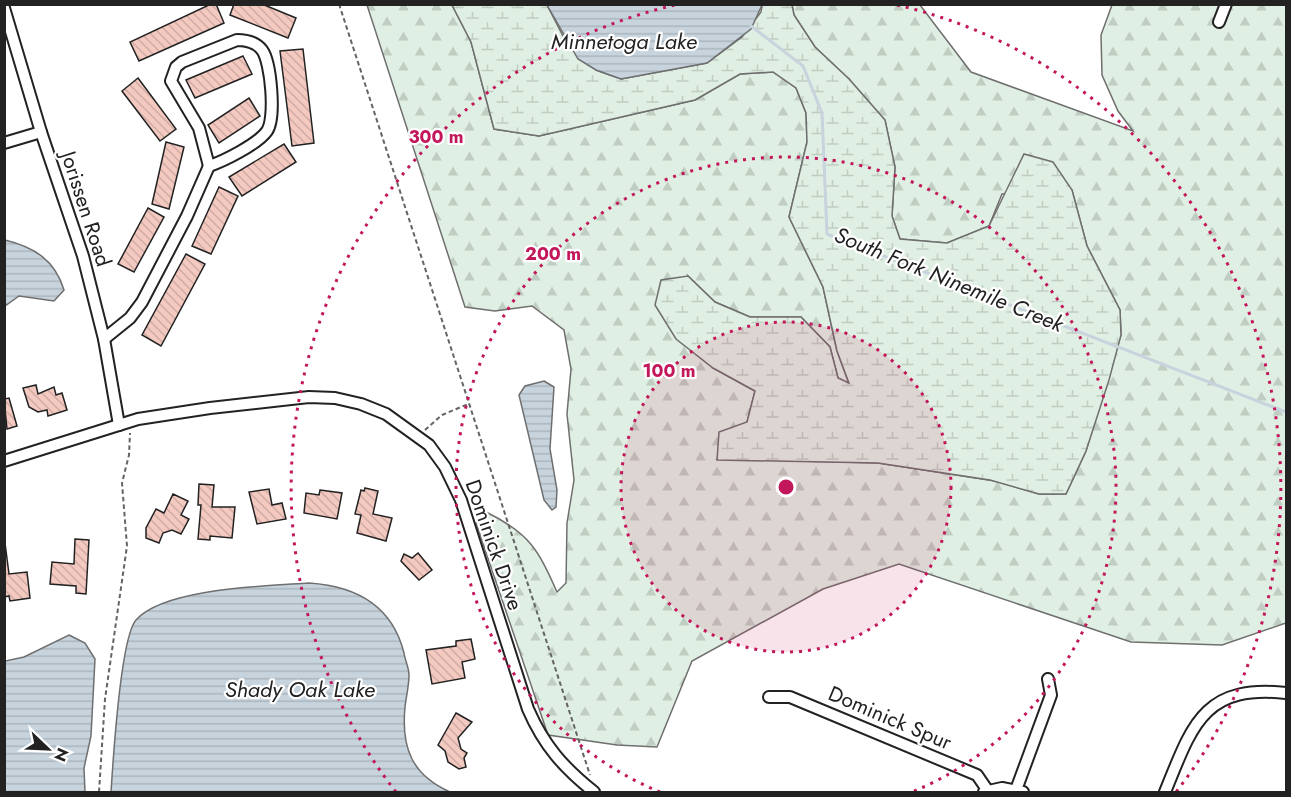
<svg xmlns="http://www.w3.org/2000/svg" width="1291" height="797" font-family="Jost,sans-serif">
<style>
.forest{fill:url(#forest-firs);stroke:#6f6f6f;stroke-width:1.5}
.wetland{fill:url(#wetland-marsh);stroke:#6f6f6f;stroke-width:1.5}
.water{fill:url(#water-rules);stroke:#6f6f6f;stroke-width:1.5}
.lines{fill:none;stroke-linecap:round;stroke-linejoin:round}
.stream{stroke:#c7d3dd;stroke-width:3}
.building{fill:url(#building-back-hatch);stroke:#222;stroke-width:1.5}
.minor-casing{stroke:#222;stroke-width:14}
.path{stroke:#646464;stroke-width:2;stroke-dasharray:4.5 3;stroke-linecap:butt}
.minor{stroke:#fff;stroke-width:10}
.ring{fill:none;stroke:#c2185b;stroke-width:3;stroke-dasharray:3 6}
.labels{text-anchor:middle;stroke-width:4.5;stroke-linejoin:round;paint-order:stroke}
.street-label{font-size:21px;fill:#222;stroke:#fff}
.water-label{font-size:22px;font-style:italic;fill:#222;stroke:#fff}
.centre{fill:#c2185b;stroke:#fff;stroke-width:3}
.ring-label{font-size:18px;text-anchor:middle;font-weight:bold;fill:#c2185b;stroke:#fff;stroke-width:4.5;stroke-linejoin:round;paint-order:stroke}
</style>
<defs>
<pattern id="forest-firs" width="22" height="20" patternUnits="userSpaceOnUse" patternTransform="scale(1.5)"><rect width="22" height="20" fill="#e0efe3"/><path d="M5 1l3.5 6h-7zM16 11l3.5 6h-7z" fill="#c0cdc2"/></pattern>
<pattern id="wetland-marsh" width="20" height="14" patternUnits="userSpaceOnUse" patternTransform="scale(1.5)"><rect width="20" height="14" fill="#e0efe3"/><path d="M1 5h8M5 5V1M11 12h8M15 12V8" fill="none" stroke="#c0cdc2"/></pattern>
<pattern id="water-rules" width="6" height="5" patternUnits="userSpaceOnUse" patternTransform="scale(1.5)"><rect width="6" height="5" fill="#c7d3dd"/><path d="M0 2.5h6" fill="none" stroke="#abb5bd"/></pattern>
<pattern id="building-back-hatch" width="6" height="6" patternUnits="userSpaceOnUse" patternTransform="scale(1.5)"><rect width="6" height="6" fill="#f3c9c0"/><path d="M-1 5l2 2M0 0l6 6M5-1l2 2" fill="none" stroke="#d0aca5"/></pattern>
</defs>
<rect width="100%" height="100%" fill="#fff"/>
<path class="forest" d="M367,5H452L471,42L494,129L539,136L695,100L740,74L773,72L796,88L806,113L807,142L789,217L823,287L837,351L849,384L838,378L830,347L801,317H750L715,302L688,276L713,368L755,391L747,422L717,459L878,463L995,481L1039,494H1066L1086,451L1121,335L1120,310L1087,246L1072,190L1002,194L989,226L947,243L900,239L892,216L895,167L885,120L849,79L815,47L794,15L792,5H920L971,72L1133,131L1118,111L1102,75L1101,35L1112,5H1286V623L1222,645L1131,642L899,564L823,589L692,661L657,747L617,745L548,735L476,523L486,512C529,533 538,549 557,592L566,583L567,523L574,480L567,414L571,369L564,330L532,306L495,311L465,307Z"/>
<polygon class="wetland" points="452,5 547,5 563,36 596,70 621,79 707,63 742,37 761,12 762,5 792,5 794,15 815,47 849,79 885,120 895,167 892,216 900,239 947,243 989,226 1024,154 1053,162 1072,190 1087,246 1120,310 1121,335 1109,380 1086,451 1066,494 1039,494 990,480 878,463 717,460 719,432 747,422 755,391 713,368 676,339 655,305 661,280 688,276 715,302 750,317 801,317 830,347 838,378 849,383 837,351 823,287 789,217 807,142 806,113 796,88 773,72 740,74 695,100 539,136 494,129 471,42"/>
<g class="water">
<polygon points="547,5 762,5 751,29 707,63 621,79 596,70 578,59"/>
<path d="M5,240C34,247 55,260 64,290L54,301L19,296L5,306Z"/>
<polygon points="544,381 554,387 550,449 557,490 556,507 552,510 544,500 519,395 525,386"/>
<path d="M309,583C355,586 392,605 404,653C405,660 409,668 409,675C409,686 406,697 405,707C401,748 412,775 450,792H111C113,763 120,638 136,620C164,588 267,586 309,583Z"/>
<polygon points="69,635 85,643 95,659 91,736 84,768 85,792 5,792 5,661 24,657"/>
</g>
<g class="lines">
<polyline class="stream" points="751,26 803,66 822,113 827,234 1286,412"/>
</g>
<g class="building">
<polygon points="211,4 216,4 224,23 139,61 130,42"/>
<polygon points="234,4 262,4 296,18 288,38 230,15"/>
<polygon points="303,49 314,143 292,146 280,51"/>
<polygon points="243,56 252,74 195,98 186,80"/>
<polygon points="138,78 176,129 160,141 122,91"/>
<polygon points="249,98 260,116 219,143 208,125"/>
<polygon points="166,142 184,147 169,209 152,204"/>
<polygon points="284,144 296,162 242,196 229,177"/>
<polygon points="219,187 238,196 211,254 192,246"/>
<polygon points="148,208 164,217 134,272 118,264"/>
<polygon points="186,254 205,264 161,346 142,335"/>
<polygon points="36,385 38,394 54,387 56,395 62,393 67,410 48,416 47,410 38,412 29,407 23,388"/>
<polygon points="9,398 17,426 7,429 4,399"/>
<polygon points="199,484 214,485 212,507 235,507 232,538 210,536 210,540 198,539 201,505 198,505"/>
<polygon points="365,488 378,491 373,514 392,518 386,541 357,533 361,515 355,514 361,490 364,491"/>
<polygon points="269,489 272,505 282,503 286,519 257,524 249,492"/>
<polygon points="320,490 342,493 337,519 304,513 306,493 319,495"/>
<polygon points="173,494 188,501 181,515 189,519 181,534 172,530 163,533 159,543 146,538 146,528 156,509 164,513"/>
<polygon points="75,539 89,540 86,594 76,593 76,586 50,584 52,562 74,564"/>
<polygon points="5,543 9,574 27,572 30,598 10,601 9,596 4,597"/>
<polygon points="418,553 432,570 419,580 401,561 404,554 412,558"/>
<polygon points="471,639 475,659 462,662 465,678 432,684 426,650 456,646 456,641"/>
<polygon points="456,713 472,722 458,738 461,749 467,753 464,758 466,767 459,769 448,762 445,751 438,745"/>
</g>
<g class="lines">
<g class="minor-casing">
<g id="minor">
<polyline points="4,8 41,132 83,256 104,339 119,425"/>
<polyline points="1219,22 1226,4"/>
<path d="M237,40C247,40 256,42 262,50C271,62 276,118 267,131C258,144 224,161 209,166L199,128L171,81L176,67L182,62Z"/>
<polyline points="4,143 41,132"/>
<polyline points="104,339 130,318 142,302 187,216 209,166"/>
<path d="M4,461L138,419L210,408L309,397L335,398L361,404L386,414L429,445L445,467L461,500L528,709C544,746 564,768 594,792"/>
<polyline points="769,697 790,697 977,775 988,791"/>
<polyline points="1016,790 1051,695 1048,679"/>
<polyline points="984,792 1002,788 1023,792"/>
<path d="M1165,792C1192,726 1203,684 1286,693"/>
</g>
</g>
<g class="path">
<polyline points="339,4 590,775"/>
<polyline points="425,430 442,415 468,404"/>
<polyline points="99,792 105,699 127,546 122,483 129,455 130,433"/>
</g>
<use href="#minor" class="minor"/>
</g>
<circle cx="786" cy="487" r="165" fill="#c2185b" fill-opacity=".12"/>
<g class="ring">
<circle cx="786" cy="487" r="165"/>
<path d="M660 792A330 330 0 1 1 912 792"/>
<path d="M396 792A495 495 0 0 1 675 5M897 5A495 495 0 0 1 1176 792"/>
</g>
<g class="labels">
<g class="street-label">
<text transform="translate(86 209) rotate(72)" y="7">Jorissen Road</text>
<text transform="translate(494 545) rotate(71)" y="7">Dominick Drive</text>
<text transform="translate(890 718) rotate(23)" y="7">Dominick Spur</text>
</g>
<g class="water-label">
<text x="624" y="49">Minnetoga Lake</text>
<text transform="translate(949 279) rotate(22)" y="8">South Fork Ninemile Creek</text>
<text x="300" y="697">Shady Oak Lake</text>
</g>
</g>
<circle cx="786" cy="487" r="9" class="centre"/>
<g class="ring-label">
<text x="436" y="143">300 m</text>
<text x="553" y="260">200 m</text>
<text x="669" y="377">100 m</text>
</g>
<rect width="1291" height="797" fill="none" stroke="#222222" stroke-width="12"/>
<g transform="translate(48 749) rotate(113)" stroke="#ffffff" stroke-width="4.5" paint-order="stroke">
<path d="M0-4.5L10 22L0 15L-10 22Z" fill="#222222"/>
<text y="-9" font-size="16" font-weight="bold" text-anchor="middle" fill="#222222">N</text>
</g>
</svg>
